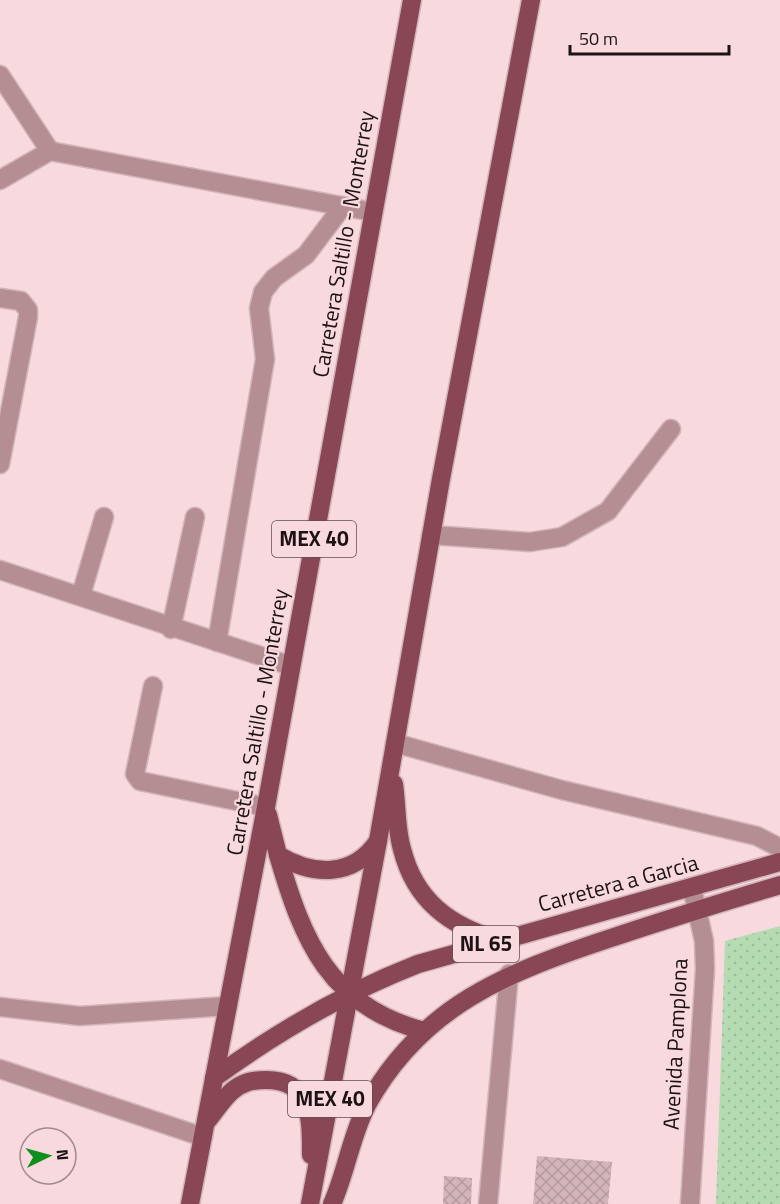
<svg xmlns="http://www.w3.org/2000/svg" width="780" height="1204" font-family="'Titillium Web',sans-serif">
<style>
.grass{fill:url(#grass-dots)}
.building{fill:url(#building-cross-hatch)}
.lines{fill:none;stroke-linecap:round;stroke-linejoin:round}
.minor-casing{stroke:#d1b5ba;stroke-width:21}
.major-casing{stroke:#d1b5ba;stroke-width:21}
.minor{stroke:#b58e94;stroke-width:18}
.major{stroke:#894655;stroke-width:18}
.labels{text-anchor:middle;stroke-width:4.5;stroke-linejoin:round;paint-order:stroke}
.shield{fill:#f8d9de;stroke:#5f4e51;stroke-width:1.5}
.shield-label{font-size:21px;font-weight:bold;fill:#1d1214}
.street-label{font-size:22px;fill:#1d1214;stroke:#f8d9de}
</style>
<defs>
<pattern id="grass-dots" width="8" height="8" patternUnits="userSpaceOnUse" patternTransform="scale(1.5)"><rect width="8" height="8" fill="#b5dbb3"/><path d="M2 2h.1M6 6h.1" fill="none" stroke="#9bbb99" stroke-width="1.8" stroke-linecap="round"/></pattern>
<pattern id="building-cross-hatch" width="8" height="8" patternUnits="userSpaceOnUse" patternTransform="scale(1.5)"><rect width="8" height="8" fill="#d3b5b9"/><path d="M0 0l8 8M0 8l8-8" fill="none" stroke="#b59b9e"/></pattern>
</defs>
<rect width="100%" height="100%" fill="#f8d9de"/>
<polygon class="grass" points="780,926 780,1204 716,1204 725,941"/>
<g class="building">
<polygon points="537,1156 612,1162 608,1204 533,1204"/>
<polygon points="444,1176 472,1178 471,1204 443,1204"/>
</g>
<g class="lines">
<g class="minor-casing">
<g id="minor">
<polyline points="0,75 50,151"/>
<polyline points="0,180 50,151 373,212"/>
<polyline points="0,298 21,301 28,310 28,317 0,464"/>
<polyline points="431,535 530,542 562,537 608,511 671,429"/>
<polyline points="0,570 291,666"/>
<polyline points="81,595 104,517"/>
<polyline points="171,629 195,517"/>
<polyline points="217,642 265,359 259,308 263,292 274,278 306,255 343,206"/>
<polyline points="153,686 135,774 140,781 266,807"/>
<polyline points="395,743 562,790 757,836 780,848"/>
<polyline points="0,1007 80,1016 228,1006"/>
<polyline points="0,1069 203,1137"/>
<polyline points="488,1204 509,974"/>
<polyline points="690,1204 705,969 704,941 692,888"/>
</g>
</g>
<g class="major-casing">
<g id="major">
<path d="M394,784C397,805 396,829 402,849C415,901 450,926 498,940"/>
<path d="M268,815L278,855C313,876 353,878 378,841"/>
<path d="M278,855C303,941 329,1006 424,1031"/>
<path d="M214,1078C277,1032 346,992 418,964L780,862"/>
<path d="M208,1120C216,1110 223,1099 232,1091C243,1082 252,1080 266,1080C312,1080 311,1120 311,1155"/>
<polyline points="190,1204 266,807 412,0"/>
<polyline points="310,1204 378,841 441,479 531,0"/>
<path d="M332,1204C346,1173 351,1136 367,1105C422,1005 508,972 611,938C667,919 723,902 780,885"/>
</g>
</g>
<use href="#minor" class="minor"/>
<use href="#major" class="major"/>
</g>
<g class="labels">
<g class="shield">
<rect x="272" y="521" width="84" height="36" rx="4.5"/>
<rect x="453" y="926" width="66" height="36" rx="4.5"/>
<rect x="288" y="1081" width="84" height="36" rx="4.5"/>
</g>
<g class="shield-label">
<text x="314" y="546">MEX 40</text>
<text x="486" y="951">NL 65</text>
<text x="330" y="1106">MEX 40</text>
</g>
<g class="street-label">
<text transform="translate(343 244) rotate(-80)" y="8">Carretera Saltillo - Monterrey</text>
<text transform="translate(257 722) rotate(-80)" y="8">Carretera Saltillo - Monterrey</text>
<text transform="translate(618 883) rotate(-15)" y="8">Carretera a Garcia</text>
<text transform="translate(675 1044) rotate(-87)" y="8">Avenida Pamplona</text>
</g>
</g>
<g transform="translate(48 1156) rotate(85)"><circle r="28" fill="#f8d9de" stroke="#a0898d" stroke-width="1.5"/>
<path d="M0-4.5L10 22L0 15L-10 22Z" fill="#108f1d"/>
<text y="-9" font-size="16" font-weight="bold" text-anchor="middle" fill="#1d1214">N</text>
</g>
<path d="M570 45v9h159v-9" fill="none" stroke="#1d1214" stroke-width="3"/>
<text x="579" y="45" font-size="18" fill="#1d1214" stroke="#f8d9de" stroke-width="4.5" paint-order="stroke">50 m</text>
</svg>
